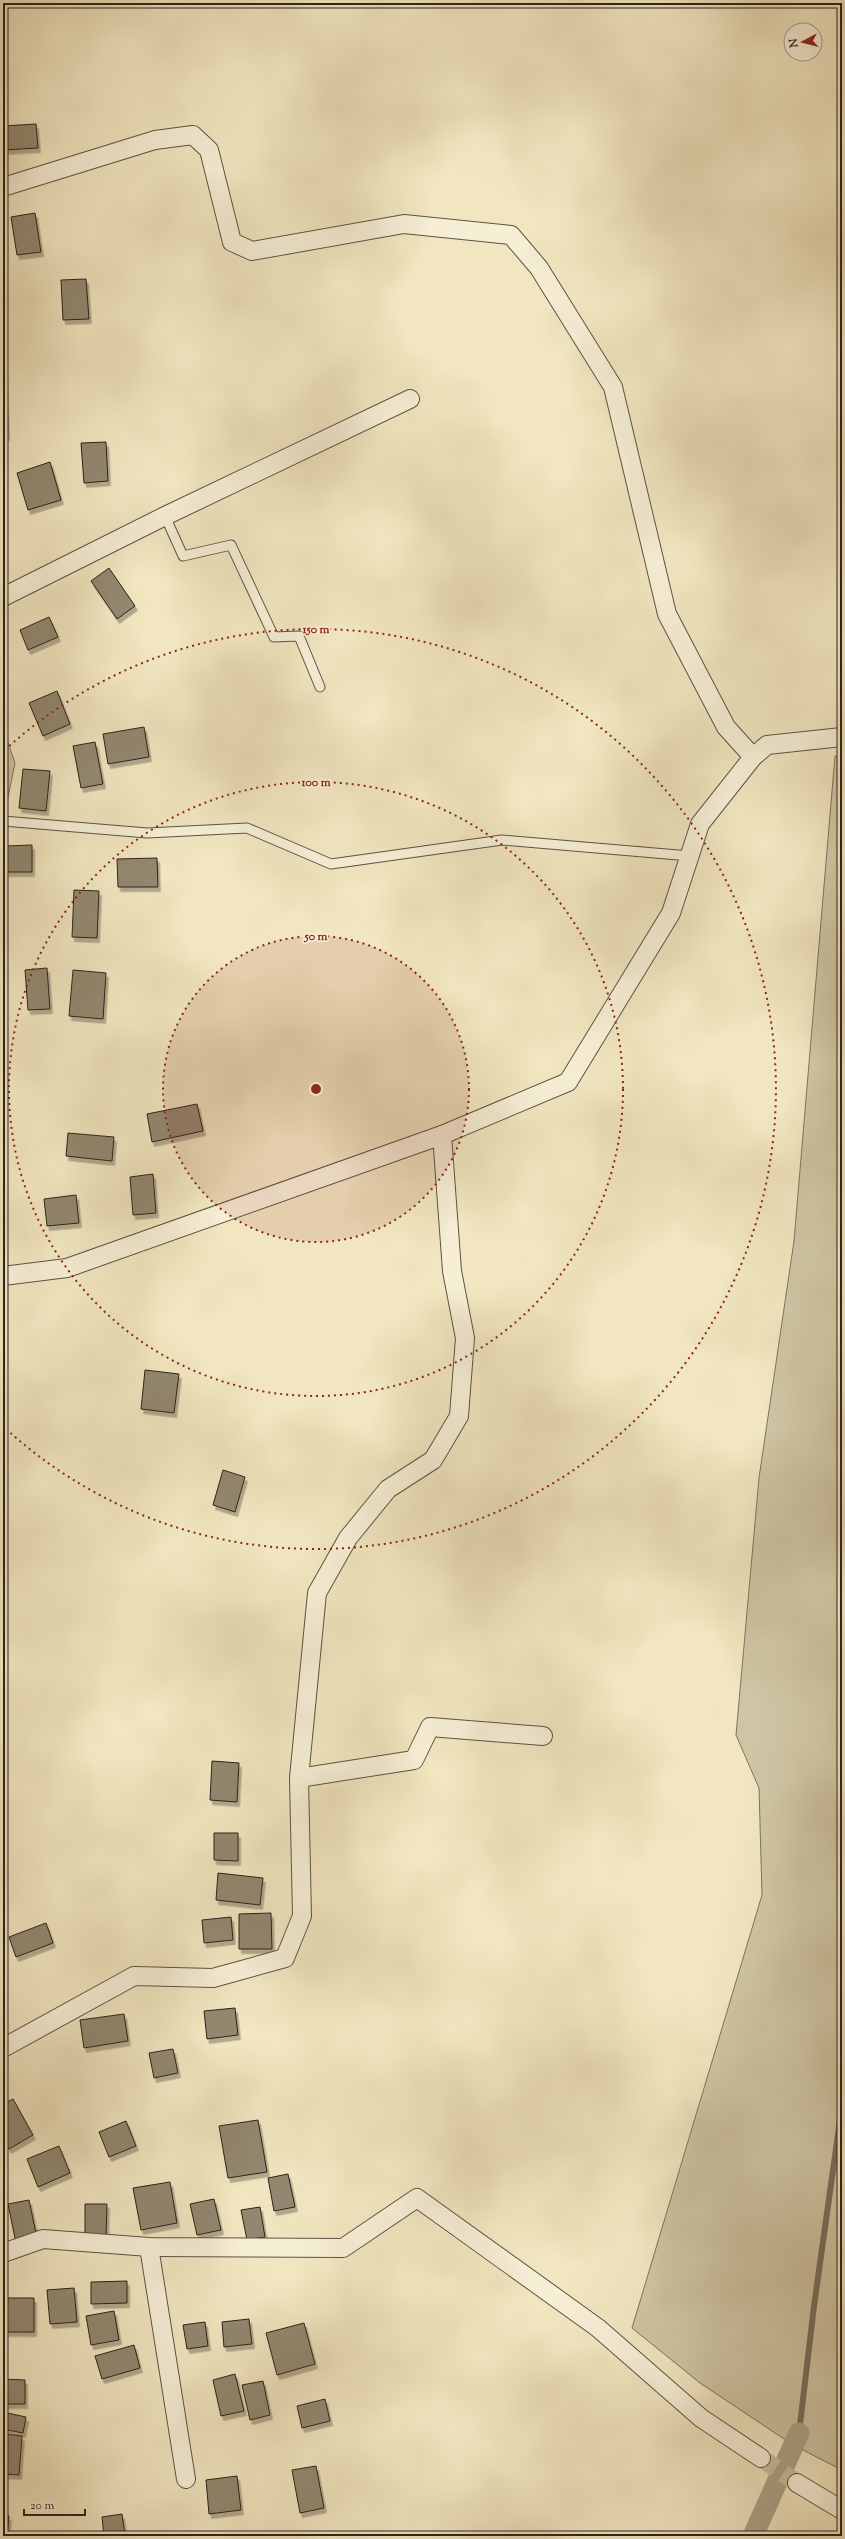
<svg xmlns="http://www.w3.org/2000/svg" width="845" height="2539" font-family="'Sorts Mill Goudy',serif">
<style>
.green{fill:#cfc5a4;stroke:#7d745f}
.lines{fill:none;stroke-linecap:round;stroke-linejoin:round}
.stream{stroke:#7a6f5c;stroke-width:6}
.canal{stroke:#aea388;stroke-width:21}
.building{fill:#928870;stroke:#2b221a;filter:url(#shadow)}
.street-tunnel{stroke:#c9bf9f;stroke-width:18;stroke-dasharray:18 9;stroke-linecap:butt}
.lane-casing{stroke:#5c5344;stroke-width:11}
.street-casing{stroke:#5c5344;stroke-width:20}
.lane{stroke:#f6efd6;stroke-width:9}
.street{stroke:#f6efd6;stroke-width:18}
.ring{fill:none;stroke:#8f2418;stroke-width:2;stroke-dasharray:2 4}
.centre{fill:#8f2418;stroke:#f6efd6;stroke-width:2}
.ring-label{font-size:12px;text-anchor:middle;font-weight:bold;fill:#8f2418;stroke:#f6efd6;stroke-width:3.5;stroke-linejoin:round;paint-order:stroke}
</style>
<defs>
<filter id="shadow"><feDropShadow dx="2.5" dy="4.5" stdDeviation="0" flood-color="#0004"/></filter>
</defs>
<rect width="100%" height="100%" fill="#f1e6c0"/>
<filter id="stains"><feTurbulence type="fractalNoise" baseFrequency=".005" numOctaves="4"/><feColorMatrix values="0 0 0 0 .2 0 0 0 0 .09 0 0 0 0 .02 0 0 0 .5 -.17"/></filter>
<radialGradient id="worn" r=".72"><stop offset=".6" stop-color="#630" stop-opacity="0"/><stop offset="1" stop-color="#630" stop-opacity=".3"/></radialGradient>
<g class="green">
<polygon points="3,728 15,763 6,807 3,813"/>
<polygon points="835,756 842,756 842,2470 793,2445 700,2383 632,2328 762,1895 759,1788 736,1735 759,1478 794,1241"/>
</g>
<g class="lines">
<polyline class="stream" points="799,2433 814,2306 842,2106"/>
<polyline class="canal" points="753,2536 799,2433"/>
</g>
<g class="building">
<polygon points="36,124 38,148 3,150 3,126"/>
<polygon points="35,213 41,252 17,255 11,217"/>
<polygon points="3,243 5,259 3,259"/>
<polygon points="86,279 89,319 63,320 61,280"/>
<polygon points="3,384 5,384 7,436 3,436"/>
<polygon points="106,442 108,481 84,483 81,443"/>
<polygon points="50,462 61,500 28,510 17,473"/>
<polygon points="109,568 135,606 117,619 91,581"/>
<polygon points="49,617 58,637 28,650 20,630"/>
<polygon points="57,691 70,724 43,736 29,703"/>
<polygon points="144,727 149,757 108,764 103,734"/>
<polygon points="95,742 103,784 81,788 73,746"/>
<polygon points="23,769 50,771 46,811 19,808"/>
<polygon points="32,845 32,872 6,872 6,846"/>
<polygon points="157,858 158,887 118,887 117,859"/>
<polygon points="74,890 99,891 97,938 72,937"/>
<polygon points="47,968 50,1009 28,1010 25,970"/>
<polygon points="73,970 106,973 103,1019 69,1016"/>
<polygon points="197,1104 203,1131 152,1142 147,1114"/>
<polygon points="68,1133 114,1137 112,1161 66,1156"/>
<polygon points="153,1174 156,1213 133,1215 130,1177"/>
<polygon points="3,1182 5,1182 4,1218 3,1218"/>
<polygon points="76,1195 79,1223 47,1226 44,1199"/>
<polygon points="145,1370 179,1374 174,1413 141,1409"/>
<polygon points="223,1470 245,1477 235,1512 213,1505"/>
<polygon points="212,1761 239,1763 237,1802 210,1800"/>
<polygon points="214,1833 238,1833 238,1861 214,1860"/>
<polygon points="218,1873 263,1878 260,1905 216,1900"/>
<polygon points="271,1913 272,1949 239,1949 239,1914"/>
<polygon points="231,1917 233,1940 204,1943 202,1920"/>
<polygon points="46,1923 53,1943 16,1957 9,1937"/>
<polygon points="235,2008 238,2035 207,2039 204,2011"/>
<polygon points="124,2014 128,2041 84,2048 80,2020"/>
<polygon points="173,2049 178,2073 154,2078 149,2053"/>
<polygon points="13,2099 33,2135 9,2149 3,2138 3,2104"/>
<polygon points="258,2120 267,2172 228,2178 219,2126"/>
<polygon points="126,2121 136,2146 109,2157 99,2132"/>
<polygon points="59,2146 70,2173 38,2187 27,2159"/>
<polygon points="288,2174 295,2207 274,2211 268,2178"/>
<polygon points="170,2182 177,2223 141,2230 133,2188"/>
<polygon points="214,2199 221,2230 197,2235 190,2204"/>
<polygon points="29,2200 37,2238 16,2243 8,2204"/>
<polygon points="85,2204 107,2204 106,2235 85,2235"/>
<polygon points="260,2207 265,2237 247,2240 241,2210"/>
<polygon points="127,2281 127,2303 91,2304 91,2282"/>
<polygon points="74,2288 77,2322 50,2324 47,2290"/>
<polygon points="5,2298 34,2298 34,2332 6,2332"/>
<polygon points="114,2311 119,2340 91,2345 86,2316"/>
<polygon points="249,2319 252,2344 224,2347 222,2322"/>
<polygon points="205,2322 208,2346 187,2349 183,2325"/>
<polygon points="304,2323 315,2364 277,2375 266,2333"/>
<polygon points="134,2345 140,2368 102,2379 95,2356"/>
<polygon points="235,2374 244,2411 221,2416 213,2380"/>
<polygon points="3,2379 25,2380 25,2404 3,2404"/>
<polygon points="263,2381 270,2415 250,2420 242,2385"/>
<polygon points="325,2399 330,2421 302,2428 297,2406"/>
<polygon points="3,2412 26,2417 23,2433 3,2429"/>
<polygon points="3,2434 22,2436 19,2475 3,2474"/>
<polygon points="316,2466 324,2508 300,2513 292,2470"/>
<polygon points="237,2476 241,2510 209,2514 206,2480"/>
<polygon points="122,2514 125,2536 104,2536 102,2517"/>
<polygon points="3,2515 9,2516 7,2536 3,2536"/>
</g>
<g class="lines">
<polyline class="street-tunnel" points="761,2458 797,2483"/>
<g class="lane-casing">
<g id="lane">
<polyline points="165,516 183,556 231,545 274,637 299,636 320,687"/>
<polyline points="3,821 147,833 247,828 331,864 502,840 690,856"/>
</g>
</g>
<g class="street-casing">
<g id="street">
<polyline points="3,187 155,140 193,135 209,150 232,242 252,251 404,224 511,235 539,268 613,387 667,614 726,727 753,757"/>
<polyline points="3,597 165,516 410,399"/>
<polyline points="3,1276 67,1268 442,1135 568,1082 671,913 700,824 753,757 767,745 842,737"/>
<polyline points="299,1778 414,1760 430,1727 543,1736"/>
<polyline points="3,2048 134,1976 213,1978 285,1958 302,1916 299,1778 317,1593 348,1538 388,1489 433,1460 459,1416 465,1338 452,1271 442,1135"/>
<polyline points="149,2247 186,2479"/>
<polyline points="3,2253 43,2239 149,2247 343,2248 417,2198 598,2328 701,2418 761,2458"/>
<polyline points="797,2483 842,2510"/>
</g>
</g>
<use href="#lane" class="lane"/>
<use href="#street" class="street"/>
</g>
<circle cx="316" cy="1089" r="153" fill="#8f2418" fill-opacity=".12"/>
<g class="ring">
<circle cx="316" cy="1089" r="153"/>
<circle cx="316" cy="1089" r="307"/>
<path d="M5 750A460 460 0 1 1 5 1428"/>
</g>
<circle cx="316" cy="1089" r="6" class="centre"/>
<g class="ring-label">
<text x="316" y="633">150 m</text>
<text x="316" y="786">100 m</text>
<text x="316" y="940">50 m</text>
</g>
<rect width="845" height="2539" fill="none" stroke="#f1e6c0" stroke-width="16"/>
<rect x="4" y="4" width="837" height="2531" fill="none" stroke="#2b221a" stroke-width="2"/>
<rect x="8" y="8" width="829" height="2523" fill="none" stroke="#2b221a"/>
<g transform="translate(803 42) rotate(263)"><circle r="19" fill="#f6efd6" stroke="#a59d8b"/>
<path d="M0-3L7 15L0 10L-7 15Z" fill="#8f2418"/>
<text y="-6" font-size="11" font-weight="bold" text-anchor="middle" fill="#2b221a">N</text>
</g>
<path d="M24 2509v6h61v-6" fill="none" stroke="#2b221a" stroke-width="2"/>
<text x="30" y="2509" font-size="12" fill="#2b221a" stroke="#f6efd6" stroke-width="3" paint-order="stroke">20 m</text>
<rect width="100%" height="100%" filter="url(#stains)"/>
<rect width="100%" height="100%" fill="url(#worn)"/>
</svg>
